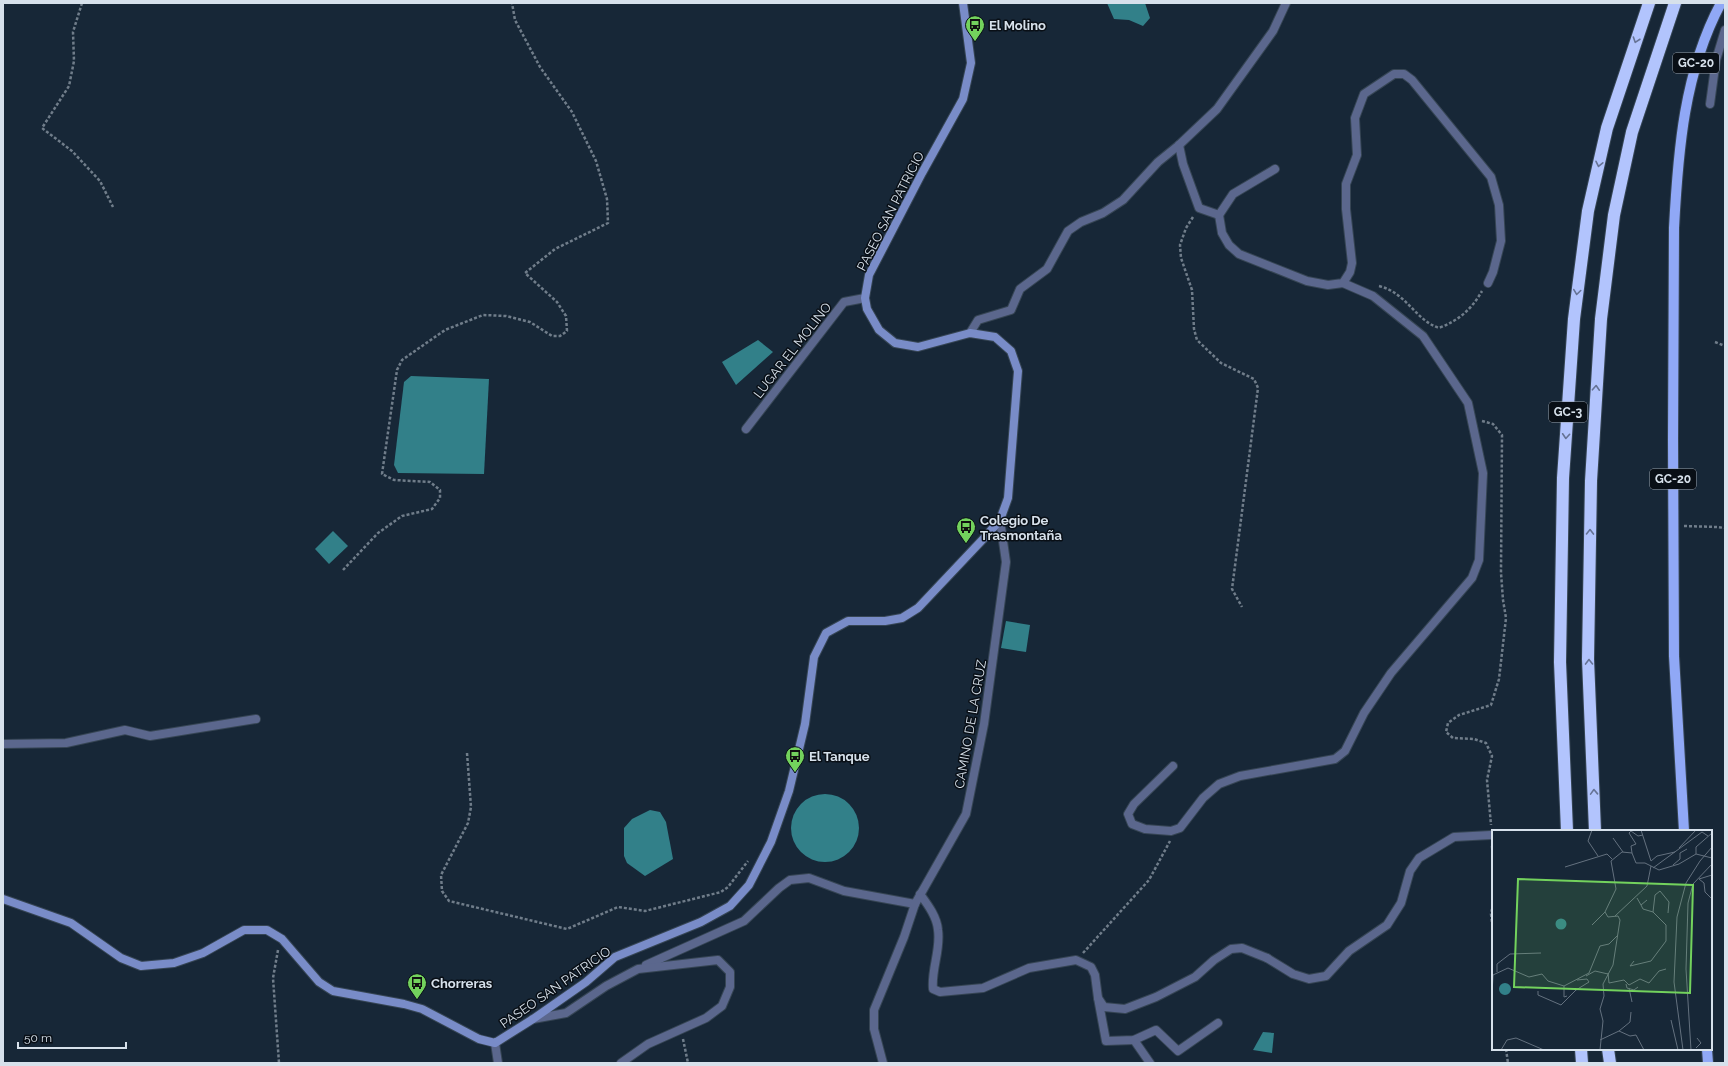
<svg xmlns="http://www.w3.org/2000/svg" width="1728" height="1066" font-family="Raleway,sans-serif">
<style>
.water{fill:#328089}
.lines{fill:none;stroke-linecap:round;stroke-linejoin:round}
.lane-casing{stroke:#364554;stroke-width:10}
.street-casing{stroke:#364554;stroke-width:10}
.secondary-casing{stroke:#364554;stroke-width:10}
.primary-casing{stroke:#364554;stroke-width:12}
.highway-casing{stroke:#364554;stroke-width:14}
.path{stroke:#707d8a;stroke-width:2.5;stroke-dasharray:3 2;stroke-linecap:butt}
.lane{stroke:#5b678d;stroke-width:8}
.street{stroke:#5b678d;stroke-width:8}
.secondary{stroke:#798cc8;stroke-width:8}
.primary{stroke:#90a8f6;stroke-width:10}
.highway{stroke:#b2c4fd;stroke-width:12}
.oneway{stroke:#667395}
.labels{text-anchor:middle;stroke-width:3;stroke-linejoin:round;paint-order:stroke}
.shield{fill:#090f16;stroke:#99a2ab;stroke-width:1}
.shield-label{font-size:12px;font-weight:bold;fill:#d7e1eb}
.poi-label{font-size:13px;font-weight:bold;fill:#d7e1eb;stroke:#090f16;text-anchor:start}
.street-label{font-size:13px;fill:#d7e1eb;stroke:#090f16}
.inset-road{fill:none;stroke:#64717f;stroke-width:1}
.view{fill:#73d25d;fill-opacity:0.15;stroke:#73d25d;stroke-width:2}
.inset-edge{fill:none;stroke:#d7e1eb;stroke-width:2}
</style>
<rect width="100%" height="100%" fill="#172737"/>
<g class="water">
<polygon points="1107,3 1145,3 1150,18 1143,26 1129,20 1114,19"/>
<polygon points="758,340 773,352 736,385 722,362"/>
<polygon points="411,376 489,379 484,474 398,473 394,465 404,382"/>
<polygon points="333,531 348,546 329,564 315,549"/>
<polygon points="1006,621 1030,625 1026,652 1001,648"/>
<circle cx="825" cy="828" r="34"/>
<polygon points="650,810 660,812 666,822 673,859 645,876 627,863 624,856 624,828 632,819"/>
<polygon points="1263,1032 1274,1033 1272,1053 1253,1050"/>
</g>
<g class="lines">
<g class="lane-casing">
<g id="lane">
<polyline points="1710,104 1716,60 1725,30"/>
<polyline points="1219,215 1222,233 1229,245 1239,254 1307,281 1328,285 1343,283 1350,272 1352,263 1346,209 1346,184 1357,155 1355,118 1364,94 1394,74 1404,74 1412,80 1491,177 1499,205 1501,241 1493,272 1488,283"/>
<polyline points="746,429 844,302 865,298"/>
<polyline points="3,744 66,743 125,730 150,736 256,719"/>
<polyline points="1173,766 1134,804 1128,814 1132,824 1145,829 1171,831 1180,828 1203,798 1219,784 1240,776 1335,759 1345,751 1364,713 1391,673 1472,578 1479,560 1483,473 1468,403 1423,336 1373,296 1343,283"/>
<polyline points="1267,958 1293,974 1309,979 1326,976 1349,951 1387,925 1401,903 1410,871 1419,858 1454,837 1491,835"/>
<polyline points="1098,998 1106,1041 1134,1040 1156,1030 1178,1051 1218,1023"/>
<polyline points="1134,1040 1150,1063"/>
<polyline points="495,1043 498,1063"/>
</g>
</g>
<g class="street-casing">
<g id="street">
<polyline points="1179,145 1183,164 1199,208 1219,215 1233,194 1275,169"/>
<polyline points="970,333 978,320 1011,310 1020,289 1047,269 1068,231 1081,222 1103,213 1123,200 1158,162 1179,145 1217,109 1273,31 1286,3"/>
<path d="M920,894C928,905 937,917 938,930C941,950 931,969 933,989L940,992L983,988L1029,968L1076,960L1091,967L1095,975L1098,998L1104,1007L1125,1009L1156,997L1195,977L1214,960L1231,949L1242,948L1267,958"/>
<polyline points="646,965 744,921 779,888 790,880 809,878 844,891 915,904"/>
<polyline points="533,1019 566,1013 606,986 638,969 718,960 730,972 730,987 722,1006 706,1018 648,1044 621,1063"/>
<polyline points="883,1063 874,1029 874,1010 904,937 915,904 966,814 984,724 1006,562 1000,520"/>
</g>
</g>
<g class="secondary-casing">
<polyline id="secondary" points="3,899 71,923 121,958 141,966 174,963 203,953 244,930 267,930 282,939 319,982 333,991 404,1004 422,1009 479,1039 495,1043 533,1019 586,982 615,957 701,922 730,906 749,885 771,842 789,791 805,724 814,657 826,633 848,621 885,621 902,618 918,608 986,536 1000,520 1008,498 1018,371 1011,351 995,337 970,333 918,347 895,343 879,330 867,309 865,298 869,275 922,173 963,99 971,63 963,3"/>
</g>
<g class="primary-casing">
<g id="primary">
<path d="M1684,831L1674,656L1673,439L1674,228C1678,151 1684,72 1721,3"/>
<polyline points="1707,1049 1708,1063"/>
</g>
</g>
<g class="highway-casing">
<g id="highway">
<polyline points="1567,831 1560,662 1563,478 1574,319 1588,211 1607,128 1649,3"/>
<polyline points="1595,831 1588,659 1591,481 1601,319 1614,215 1632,132 1675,3"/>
<polyline points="1581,1049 1582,1063"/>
<polyline points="1608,1049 1610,1063"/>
</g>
</g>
<g class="path">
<polyline points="82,3 73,32 74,61 69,86 42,128 72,151 100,181 113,207"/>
<polyline points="1193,217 1186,228 1180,245 1181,258 1192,290 1194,329 1197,340 1221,363 1254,379 1258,388 1232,589 1242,607"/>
<path d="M1379,286C1407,293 1415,320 1439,328C1459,320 1471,310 1482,291"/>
<polyline points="1715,342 1725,346"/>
<polyline points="1482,421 1493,424 1502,435 1501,573 1503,600 1506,618 1499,679 1491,705 1459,715 1448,723 1446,732 1453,738 1474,739 1486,743 1492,756 1487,780 1491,825"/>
<polyline points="1684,526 1717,527 1725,528"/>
<polyline points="343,570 378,533 402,516 432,509 440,498 440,490 430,482 394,480 382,474 397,370 402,360 445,330 483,315 506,316 530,322 552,336 560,336 567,331 566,316 557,302 525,273 555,249 608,223 607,199 596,161 572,112 540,67 515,20 512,3"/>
<polyline points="467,753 471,807 468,823 441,875 442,891 449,901 567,929 618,907 645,911 721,892 728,887 748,861"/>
<polyline points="1492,846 1493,859"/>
<polyline points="1493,904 1491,914 1493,931"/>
<polyline points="278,950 273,978 279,1063"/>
<polyline points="1083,953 1149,880 1170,841"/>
<polyline points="683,1039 688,1063"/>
<polyline points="1506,1049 1508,1063"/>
</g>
<use href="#lane" class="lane"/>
<use href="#street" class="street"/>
<use href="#secondary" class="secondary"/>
<use href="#primary" class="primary"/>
<use href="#highway" class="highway"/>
</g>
<defs><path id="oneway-chevron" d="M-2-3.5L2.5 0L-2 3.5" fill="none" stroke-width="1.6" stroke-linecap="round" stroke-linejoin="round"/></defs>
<g class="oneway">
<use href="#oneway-chevron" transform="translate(1636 40) rotate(109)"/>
<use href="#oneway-chevron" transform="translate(1599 164) rotate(102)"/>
<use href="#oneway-chevron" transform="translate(1577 292) rotate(98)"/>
<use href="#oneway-chevron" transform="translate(1596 388) rotate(-87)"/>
<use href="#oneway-chevron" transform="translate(1566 436) rotate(94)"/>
<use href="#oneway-chevron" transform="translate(1590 532) rotate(-89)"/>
<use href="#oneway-chevron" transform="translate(1589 662) rotate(-91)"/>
<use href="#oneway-chevron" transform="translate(1594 792) rotate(-92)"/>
</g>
<defs>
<g id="bus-pin" transform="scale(1)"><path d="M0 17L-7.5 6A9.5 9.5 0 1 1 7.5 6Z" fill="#73d25d" stroke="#090f16"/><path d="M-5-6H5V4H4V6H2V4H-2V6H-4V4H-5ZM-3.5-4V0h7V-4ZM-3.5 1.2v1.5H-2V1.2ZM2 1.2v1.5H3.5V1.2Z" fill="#111"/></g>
</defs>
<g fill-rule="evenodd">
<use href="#bus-pin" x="975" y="25"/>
<use href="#bus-pin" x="966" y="527"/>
<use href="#bus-pin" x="795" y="756"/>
<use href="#bus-pin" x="417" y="983"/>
</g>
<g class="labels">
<g class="shield">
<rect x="1673" y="53" width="46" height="20" rx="3"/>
<rect x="1549" y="402" width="38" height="20" rx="3"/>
<rect x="1650" y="469" width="46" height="20" rx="3"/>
</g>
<g class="shield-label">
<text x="1696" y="67">GC-20</text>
<text x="1568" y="416">GC-3</text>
<text x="1673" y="483">GC-20</text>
</g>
<g class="poi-label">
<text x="989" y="30">El Molino</text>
<text x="980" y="525">Colegio De<tspan x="980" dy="15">Trasmontaña</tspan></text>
<text x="809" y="761">El Tanque</text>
<text x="431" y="988">Chorreras</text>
</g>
<g class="street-label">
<text transform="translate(890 211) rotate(-63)" y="5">PASEO SAN PATRICIO</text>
<text transform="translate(792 350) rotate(-52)" y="5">LUGAR EL MOLINO</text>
<text transform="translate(970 724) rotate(-80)" y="5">CAMINO DE LA CRUZ</text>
<text transform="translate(555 987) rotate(-35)" y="5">PASEO SAN PATRICIO</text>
</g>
</g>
<g transform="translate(1492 830)">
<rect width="220" height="220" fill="#172737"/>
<path d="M63.5 94a5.5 5.5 0 1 1 11 0a5.5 5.5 0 1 1-11 0ZM7 159a6 6 0 1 1 12 0a6 6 0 1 1-12 0Z" fill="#328089"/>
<path class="inset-road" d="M100,0L96,11L106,26M149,0L159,31M121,8L131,22M187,18L204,0M140,23L139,16L144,14L137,3L139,1L146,6L151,5M204,24V17L220,3M159,31L165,26L183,22M181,35L188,29V23L195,19M73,37L115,24L120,29M161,38L210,2L216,6M207,49L212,53L213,62L220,69M207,49L220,45M145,68L149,75L155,70M149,75L151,79L161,82L163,65L168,61L177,72L176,83M123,86L155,56L159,36M100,95L113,82M142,131L138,136L159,131L174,111V95L161,82M5,142V134L18,124L49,123M116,143L117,153L132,150L137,155L148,149L157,153L167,141L174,139M94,146L103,141L116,144M134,154L135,158L142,160L146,157M72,156V167L75,166M137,158L140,172M46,161V165L69,175L84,160L97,152L95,149L85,150M0,165L1,145L16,138L37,147L50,144L56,151L72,156L97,143L108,116L117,114L126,105M179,190L186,220M127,201L138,192L139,182M108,210L127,201L138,206L144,205L152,220M204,218L209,213L205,208M9,220L15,210L24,208L52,220M108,220L111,191L108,179L112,166L111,154L121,135L128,90L126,86L116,87L113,82L124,59L119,31L130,22L140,23L144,33H153L167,40L187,34L204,24L220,28M191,220L182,152L185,87L194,53L208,31L220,17M199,220L194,139L196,73L201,54L220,34"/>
<path class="view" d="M26,49L201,55L198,163L22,157Z"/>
<rect width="220" height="220" class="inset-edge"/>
</g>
<rect width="1728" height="1066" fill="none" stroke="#d7e1eb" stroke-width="8"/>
<path d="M18 1042v6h108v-6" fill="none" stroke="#d7e1eb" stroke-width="2"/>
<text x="24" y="1042" font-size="12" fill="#d7e1eb" stroke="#090f16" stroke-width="3" paint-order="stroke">50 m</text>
</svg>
